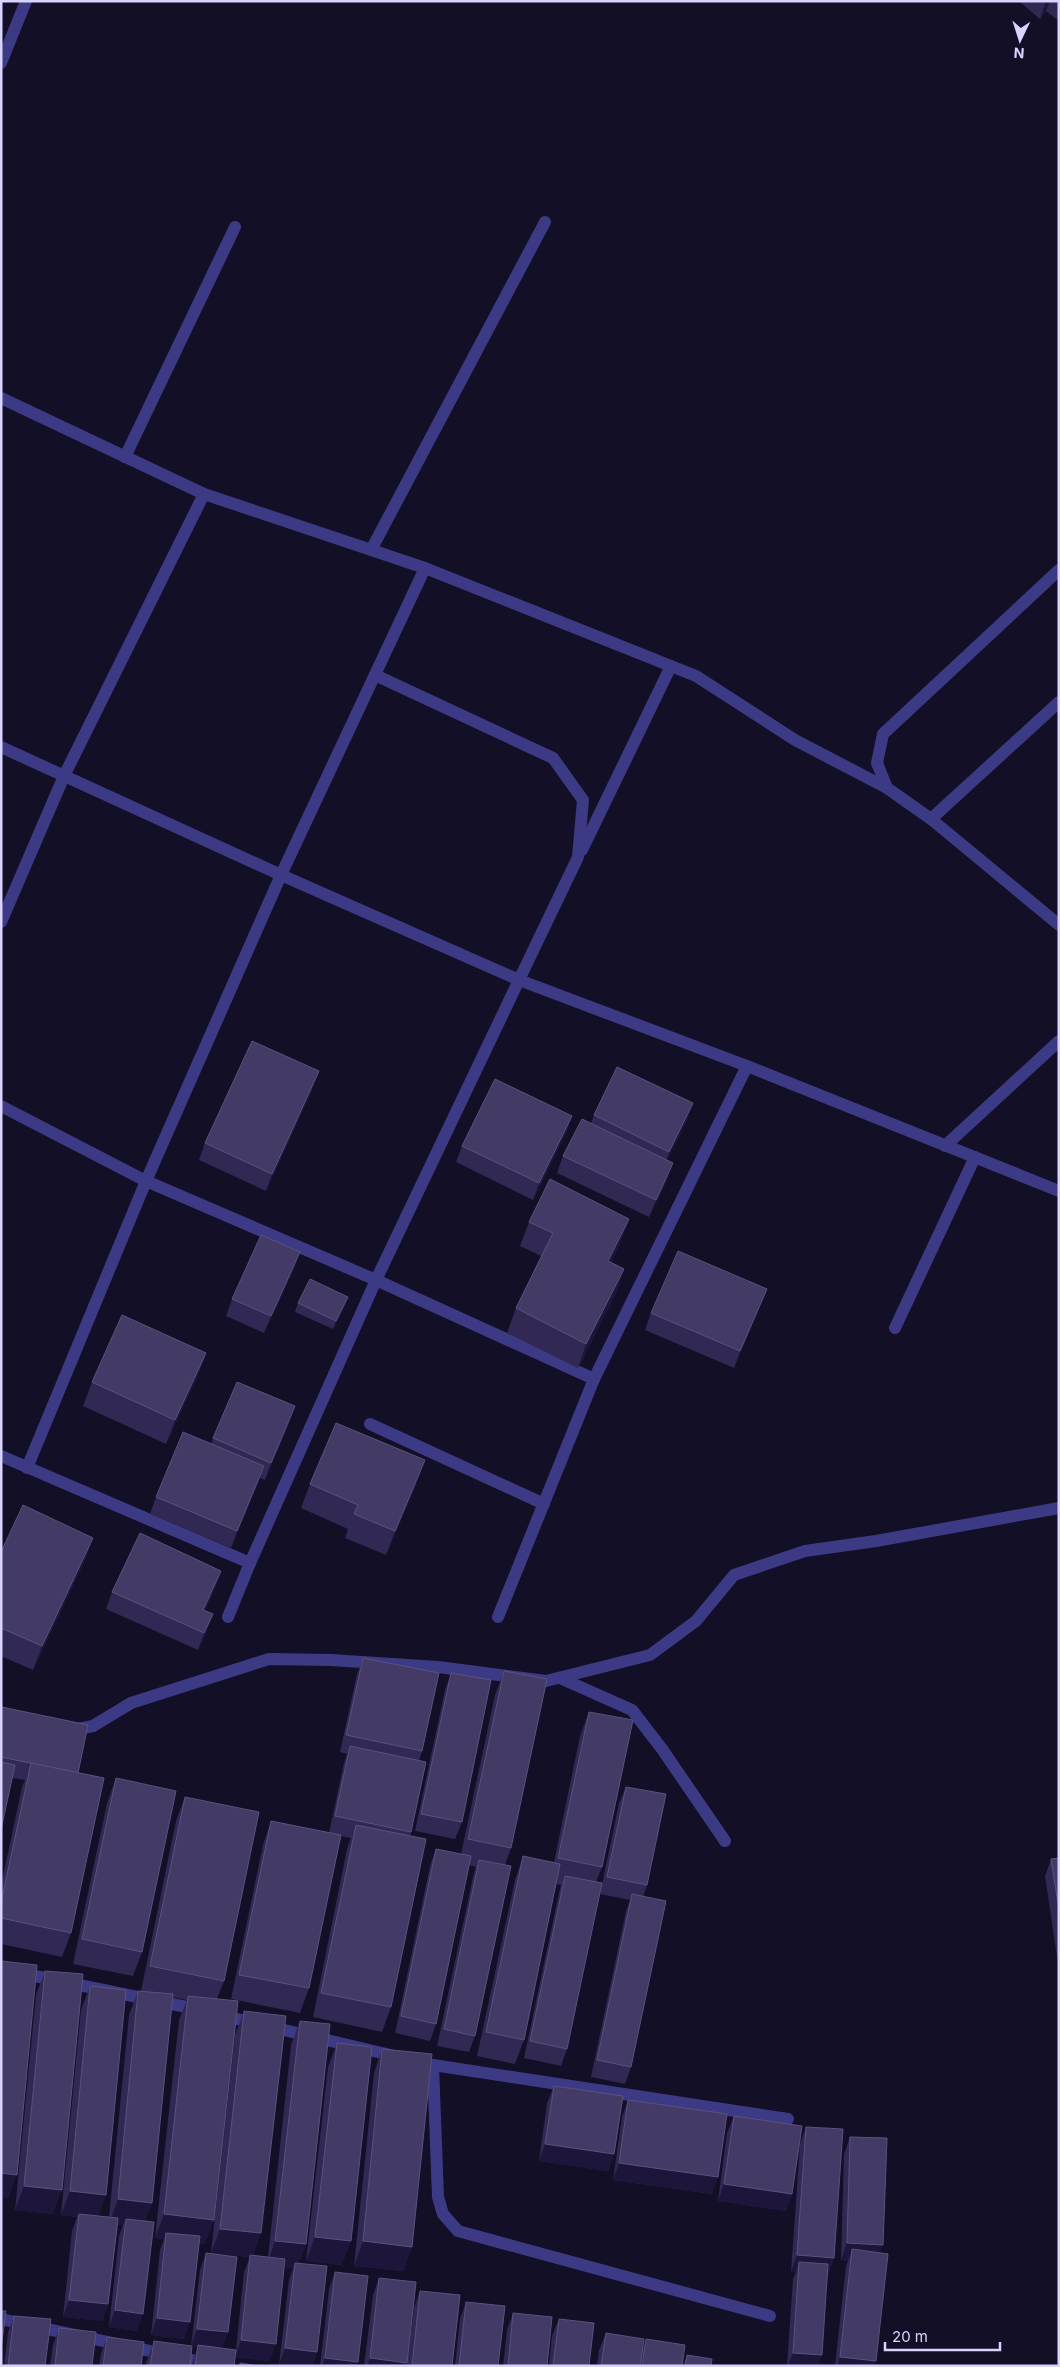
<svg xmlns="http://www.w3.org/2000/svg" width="1060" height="2367" font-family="Inter,sans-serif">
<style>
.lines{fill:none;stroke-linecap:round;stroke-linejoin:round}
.minor{stroke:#3d3a85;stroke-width:12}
.wall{fill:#312854}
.shaded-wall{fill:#1d163a}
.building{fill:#433a66;stroke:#5a527e}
</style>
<rect width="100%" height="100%" fill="#130f26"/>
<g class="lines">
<g class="minor">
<polyline points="1,63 26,1"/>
<polyline points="1,398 204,494 425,568 281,875 1,747"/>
<polyline points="125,457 235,227"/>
<polyline points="371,550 545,222"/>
<polyline points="425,568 696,676 795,740 887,788"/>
<polyline points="1059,570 883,734 877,763 887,788 931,819 1059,925"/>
<polyline points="931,819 1059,702"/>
<polyline points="582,850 671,666"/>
<polygon points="281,875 519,980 376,1280 146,1181"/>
<polyline points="1,922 64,776 204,494"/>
<polyline points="747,1066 1059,1191"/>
<polyline points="1,1106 146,1181 27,1468"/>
<polyline points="945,1146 1059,1041"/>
<polyline points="895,1328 975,1157"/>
<polyline points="370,1424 544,1504"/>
<polyline points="1,1456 250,1563 376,1280 594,1379 747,1066 519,980 578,857 583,800 553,758 375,675"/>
<polyline points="228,1617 250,1563"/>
<polyline points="498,1617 594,1379"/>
<polyline points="560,1678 632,1710 662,1749 725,1841"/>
<polyline points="73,1730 93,1726 131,1703 269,1659 331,1660 438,1667 546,1681 650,1655 696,1621 734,1575 805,1551 876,1541 1059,1508"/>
<polyline points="1,1969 201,2010"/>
<polyline points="220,2015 433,2065 788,2119"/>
<polyline points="433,2065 438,2197 443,2214 458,2231 770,2316"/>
<polyline points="1,2319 220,2366"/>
</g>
</g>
<g class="wall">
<polygon points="1021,1 1059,1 1059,21 1046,11 1040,19 1021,3"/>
<polygon points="313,1088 266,1191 199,1160 205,1143"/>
<polygon points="693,1103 687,1120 667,1160 667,1180 649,1217 557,1173 563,1156 591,1123 594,1115"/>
<polygon points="572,1116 566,1133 533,1200 456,1162 462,1146"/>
<polygon points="629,1219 620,1243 611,1262 624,1269 616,1293 578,1368 507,1333 516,1308 541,1256 520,1246 529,1222"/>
<polygon points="294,1269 264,1333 226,1316 232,1299"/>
<polygon points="767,1289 760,1306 734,1368 645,1330 651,1313"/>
<polygon points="348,1297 345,1305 333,1329 295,1312 298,1303"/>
<polygon points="206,1353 197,1377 166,1444 83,1406 92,1382"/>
<polygon points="289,1423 265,1480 260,1478 231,1548 150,1514 156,1497 211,1444 213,1438"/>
<polygon points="310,1484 416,1485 386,1555 345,1538 348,1529 301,1508"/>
<polygon points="93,1538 84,1562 33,1670 1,1656 1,1552"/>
<polygon points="221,1571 215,1588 205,1610 207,1631 198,1650 106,1609 112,1592"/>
<polygon points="363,1658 422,1751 419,1761 391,2007 382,2032 313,2017 347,1849 351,1838 341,1836 309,1988 300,2013 231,1999 263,1845 271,1821 329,1833 344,1763 347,1754 340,1752 357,1674"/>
<polygon points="504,1671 511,1848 505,1865 475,2036 469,2052 437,2046 473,1877 476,1867 469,1865 436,2024 430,2041 395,2033 430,1866 436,1849 461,1854 495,1695"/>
<polygon points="451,1673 462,1822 455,1839 415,1831 445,1690"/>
<polygon points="2,1707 78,1773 71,1933 62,1957 1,1944 1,1886 22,1787 25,1780 12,1778 1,1830 1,1710"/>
<polygon points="589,1712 602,1867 596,1882 567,2049 561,2066 524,2058 559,1893 561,1885 556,1884 524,2040 515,2064 477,2056 515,1880 523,1856 554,1862 580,1736"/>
<polygon points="116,1778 142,1952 133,1976 73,1964 107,1803"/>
<polygon points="626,1787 647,1885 643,1897 631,2067 625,2084 591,2077 626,1911 630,1900 600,1894 619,1803"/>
<polygon points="185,1797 224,1981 217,1999 205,2244 199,2243 184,2339 151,2335 160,2250 164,2239 155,2238 179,2020 187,2000 172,1997 152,2203 145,2221 137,2331 109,2327 119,2236 123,2225 118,2225 108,2304 102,2321 63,2317 72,2231 77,2217 61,2215 81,2010 90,1986 99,2216 109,2217 129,2015 138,1991 147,1992 141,1991 176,1821"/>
<polygon points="1059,1858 1059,1962 1058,1963 1045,1876 1051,1859"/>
<polygon points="45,1971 53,2214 15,2210 36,1995"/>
<polygon points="244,2011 253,2255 268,2257 291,2045 300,2021 306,2244 299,2263 317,2352 312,2366 287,2366 279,2365 289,2280 293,2268 284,2267 270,2361 235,2357 234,2366 191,2366 198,2347 192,2346 190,2366 145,2366 154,2341 191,2346 200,2270 206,2253 222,2348 236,2350 244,2272 250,2257 211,2253 235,2035"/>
<polygon points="337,2043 342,2265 306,2261 328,2067"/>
<polygon points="382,2049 412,2247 403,2271 354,2266 374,2073"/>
<polygon points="554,2086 614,2154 608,2171 539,2161 547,2103"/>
<polygon points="628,2100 712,2194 613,2180 622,2117"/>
<polygon points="734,2116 792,2194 786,2211 718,2201 727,2133"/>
<polygon points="806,2127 834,2258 828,2274 818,2366 787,2366 793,2279 796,2272 791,2272 800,2144"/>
<polygon points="850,2137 880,2253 874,2366 835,2366 846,2266 848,2261 841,2260 844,2154"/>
<polygon points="335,2272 357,2366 320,2366 329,2289"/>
<polygon points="379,2278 407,2363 406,2366 364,2366 373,2295"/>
<polygon points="420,2291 452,2366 407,2366 414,2308"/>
<polygon points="466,2302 498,2366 455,2366 460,2319"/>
<polygon points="513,2313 547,2366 503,2366 507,2330"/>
<polygon points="14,2316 45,2366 4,2366 8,2332"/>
<polygon points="559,2319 589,2366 549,2366 552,2336"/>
<polygon points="59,2328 92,2366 50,2366 53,2345"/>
<polygon points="606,2333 643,2348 646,2339 682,2366 597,2366 599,2350"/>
<polygon points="107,2337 141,2366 99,2366 101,2354"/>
<polygon points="687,2355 711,2366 683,2366"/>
</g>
<g class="shaded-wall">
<polygon points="1046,1 1050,1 1046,11 1040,19"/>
<polygon points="319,1071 313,1088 266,1191 272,1174"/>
<polygon points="693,1103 687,1120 663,1169 669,1152"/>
<polygon points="572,1116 566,1133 533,1200 539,1183"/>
<polygon points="673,1163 667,1180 649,1217 656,1200"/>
<polygon points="629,1219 620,1243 599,1285 608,1261"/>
<polygon points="300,1252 294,1269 264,1333 271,1316"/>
<polygon points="624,1269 616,1293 578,1368 586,1344"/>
<polygon points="767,1289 760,1306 734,1368 740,1351"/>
<polygon points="348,1297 345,1305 333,1329 336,1321"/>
<polygon points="206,1353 197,1377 166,1444 175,1420"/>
<polygon points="295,1406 289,1423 265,1480 271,1463"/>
<polygon points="425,1460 416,1485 386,1555 395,1531"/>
<polygon points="264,1466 258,1483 231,1548 237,1531"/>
<polygon points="93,1538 84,1562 33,1670 42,1646"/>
<polygon points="221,1571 215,1588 197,1626 203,1610"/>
<polygon points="213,1614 207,1631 198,1650 204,1633"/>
<polygon points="545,2144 614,2154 608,2171 539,2161"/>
<polygon points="619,2163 718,2177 712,2194 613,2180"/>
<polygon points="1,2173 17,2175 8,2199 1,2198"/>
<polygon points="724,2184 792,2194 786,2211 718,2201"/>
<polygon points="24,2186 62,2190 53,2214 15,2210"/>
<polygon points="70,2191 106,2195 98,2219 79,2214 77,2217 61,2215"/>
<polygon points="118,2199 152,2203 143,2227 126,2219 123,2225 109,2224"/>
<polygon points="164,2214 214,2220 205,2244 166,2239 166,2233 164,2239 155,2238"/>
<polygon points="220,2229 261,2233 253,2257 250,2255 250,2257 211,2253"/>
<polygon points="315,2237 351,2241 342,2265 306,2261"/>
<polygon points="275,2241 306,2244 297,2269 295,2263 293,2268 267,2265"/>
<polygon points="363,2241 412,2247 403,2271 354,2266"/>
<polygon points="847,2243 883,2245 877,2262 852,2249 848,2261 841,2260"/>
<polygon points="797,2255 834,2258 827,2275 799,2262 796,2272 791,2272"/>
<polygon points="69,2300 108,2304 102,2321 63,2317"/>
<polygon points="115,2310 143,2314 137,2331 109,2327"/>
<polygon points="157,2318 190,2322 184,2339 151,2335"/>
<polygon points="197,2329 228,2332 222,2349 191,2346"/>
<polygon points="241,2340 276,2344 270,2361 235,2357"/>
<polygon points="285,2348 317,2352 312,2366 287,2366 279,2365"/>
<polygon points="793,2353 822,2355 818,2366 788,2366"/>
<polygon points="840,2357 876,2361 874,2366 837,2366"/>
<polygon points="325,2358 358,2362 357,2366 322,2366"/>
<polygon points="370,2358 407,2363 406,2366 367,2366"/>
</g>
<g class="building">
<polygon points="252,1041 319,1071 272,1174 205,1143"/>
<polygon points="617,1067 693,1103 669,1152 594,1115"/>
<polygon points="495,1079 572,1116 539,1183 462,1146"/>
<polygon points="582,1119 673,1163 656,1200 563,1156"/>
<polygon points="550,1179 629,1219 608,1261 624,1269 586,1344 516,1308 553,1233 529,1222"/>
<polygon points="261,1235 300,1252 271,1316 232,1299"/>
<polygon points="678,1251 767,1289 740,1351 651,1313"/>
<polygon points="310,1279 348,1297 336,1321 298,1303"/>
<polygon points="122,1315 206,1353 175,1420 92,1382"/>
<polygon points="237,1382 295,1406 271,1463 213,1438"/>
<polygon points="336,1423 425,1460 395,1531 354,1514 358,1505 310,1484"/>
<polygon points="183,1432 264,1466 237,1531 156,1497"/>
<polygon points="23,1505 93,1538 42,1646 1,1628 1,1552"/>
<polygon points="140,1533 221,1571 203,1610 213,1614 204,1633 112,1592"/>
<polygon points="363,1658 439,1673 422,1751 346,1735"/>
<polygon points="504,1671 547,1679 511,1848 468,1839"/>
<polygon points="451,1673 491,1680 462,1822 421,1814"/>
<polygon points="2,1707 88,1725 78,1773 1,1757 1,1712"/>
<polygon points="589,1712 633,1720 602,1867 558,1858"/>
<polygon points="350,1746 426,1762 411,1832 335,1816"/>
<polygon points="1,1762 15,1765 1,1830"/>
<polygon points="31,1763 104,1778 71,1933 1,1918 1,1903"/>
<polygon points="116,1778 176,1791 142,1952 82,1939"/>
<polygon points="626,1787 666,1794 647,1885 607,1877"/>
<polygon points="185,1797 259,1812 224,1981 150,1966"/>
<polygon points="271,1821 341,1835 309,1988 239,1975"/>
<polygon points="356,1825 426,1839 391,2007 321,1993"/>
<polygon points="436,1849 471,1856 436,2024 401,2016"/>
<polygon points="523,1856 560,1864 524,2040 486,2032"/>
<polygon points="1059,1858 1059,1910 1051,1859"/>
<polygon points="479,1860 511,1866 475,2036 444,2029"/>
<polygon points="565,1876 602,1883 567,2049 530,2041"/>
<polygon points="632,1894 666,1901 631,2067 597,2060"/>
<polygon points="1,1961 37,1965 17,2175 1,2173"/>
<polygon points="45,1971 83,1974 62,2190 24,2186"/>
<polygon points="90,1986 126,1990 106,2195 70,2191"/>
<polygon points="138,1991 173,1994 152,2203 118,2199"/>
<polygon points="188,1996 238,2001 214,2220 164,2214"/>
<polygon points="244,2011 286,2016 261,2233 220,2229"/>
<polygon points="300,2021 330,2024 306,2244 275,2241"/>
<polygon points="337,2043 372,2047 351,2241 315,2237"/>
<polygon points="382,2049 432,2054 412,2247 363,2241"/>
<polygon points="554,2086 623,2096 614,2154 545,2144"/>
<polygon points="628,2100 727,2114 718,2177 619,2163"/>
<polygon points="734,2116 802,2126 792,2194 724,2184"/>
<polygon points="806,2127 843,2129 834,2258 797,2255"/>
<polygon points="850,2137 887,2138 883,2245 847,2243"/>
<polygon points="79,2214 118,2218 108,2304 69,2300"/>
<polygon points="126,2219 154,2222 143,2314 115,2310"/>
<polygon points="166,2233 200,2236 190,2322 157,2318"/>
<polygon points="852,2249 888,2254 876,2361 840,2357"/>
<polygon points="206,2253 237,2257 228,2332 197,2329"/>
<polygon points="250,2255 285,2259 276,2344 241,2340"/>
<polygon points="799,2262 828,2264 822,2355 793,2353"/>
<polygon points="295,2263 327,2266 317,2352 285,2348"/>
<polygon points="335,2272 368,2276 358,2362 325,2358"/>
<polygon points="379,2278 416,2282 407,2363 370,2358"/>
<polygon points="420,2291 460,2295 452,2366 412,2366"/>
<polygon points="466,2302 505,2306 498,2366 459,2366"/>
<polygon points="1,2311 6,2311 1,2349"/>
<polygon points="513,2313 552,2317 547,2366 508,2366"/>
<polygon points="14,2316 51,2319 45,2366 8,2366"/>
<polygon points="559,2319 594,2323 589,2366 553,2366"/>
<polygon points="59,2328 96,2332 92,2366 55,2366"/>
<polygon points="606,2333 644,2339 640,2366 601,2366"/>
<polygon points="107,2337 144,2342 141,2366 103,2366"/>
<polygon points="646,2339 685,2345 682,2366 642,2366"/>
<polygon points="154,2341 192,2346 190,2366 150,2366"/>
<polygon points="198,2345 236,2350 234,2366 195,2366"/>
<polygon points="687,2355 712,2359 711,2366 685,2366"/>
<polygon points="240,2363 258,2366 240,2366"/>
</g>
<rect width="1060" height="2367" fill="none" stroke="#d9d4ff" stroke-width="5"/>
<g transform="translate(1020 40) rotate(184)" stroke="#130f26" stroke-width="4" paint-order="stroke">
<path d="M0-4L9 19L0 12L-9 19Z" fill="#d9d4ff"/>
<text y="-8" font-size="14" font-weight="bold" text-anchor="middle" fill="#d9d4ff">N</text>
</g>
<path d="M885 2342v8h115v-8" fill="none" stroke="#d9d4ff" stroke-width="2.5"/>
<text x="892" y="2342" font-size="15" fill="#d9d4ff" stroke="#130f26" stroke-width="4" paint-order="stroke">20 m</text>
</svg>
